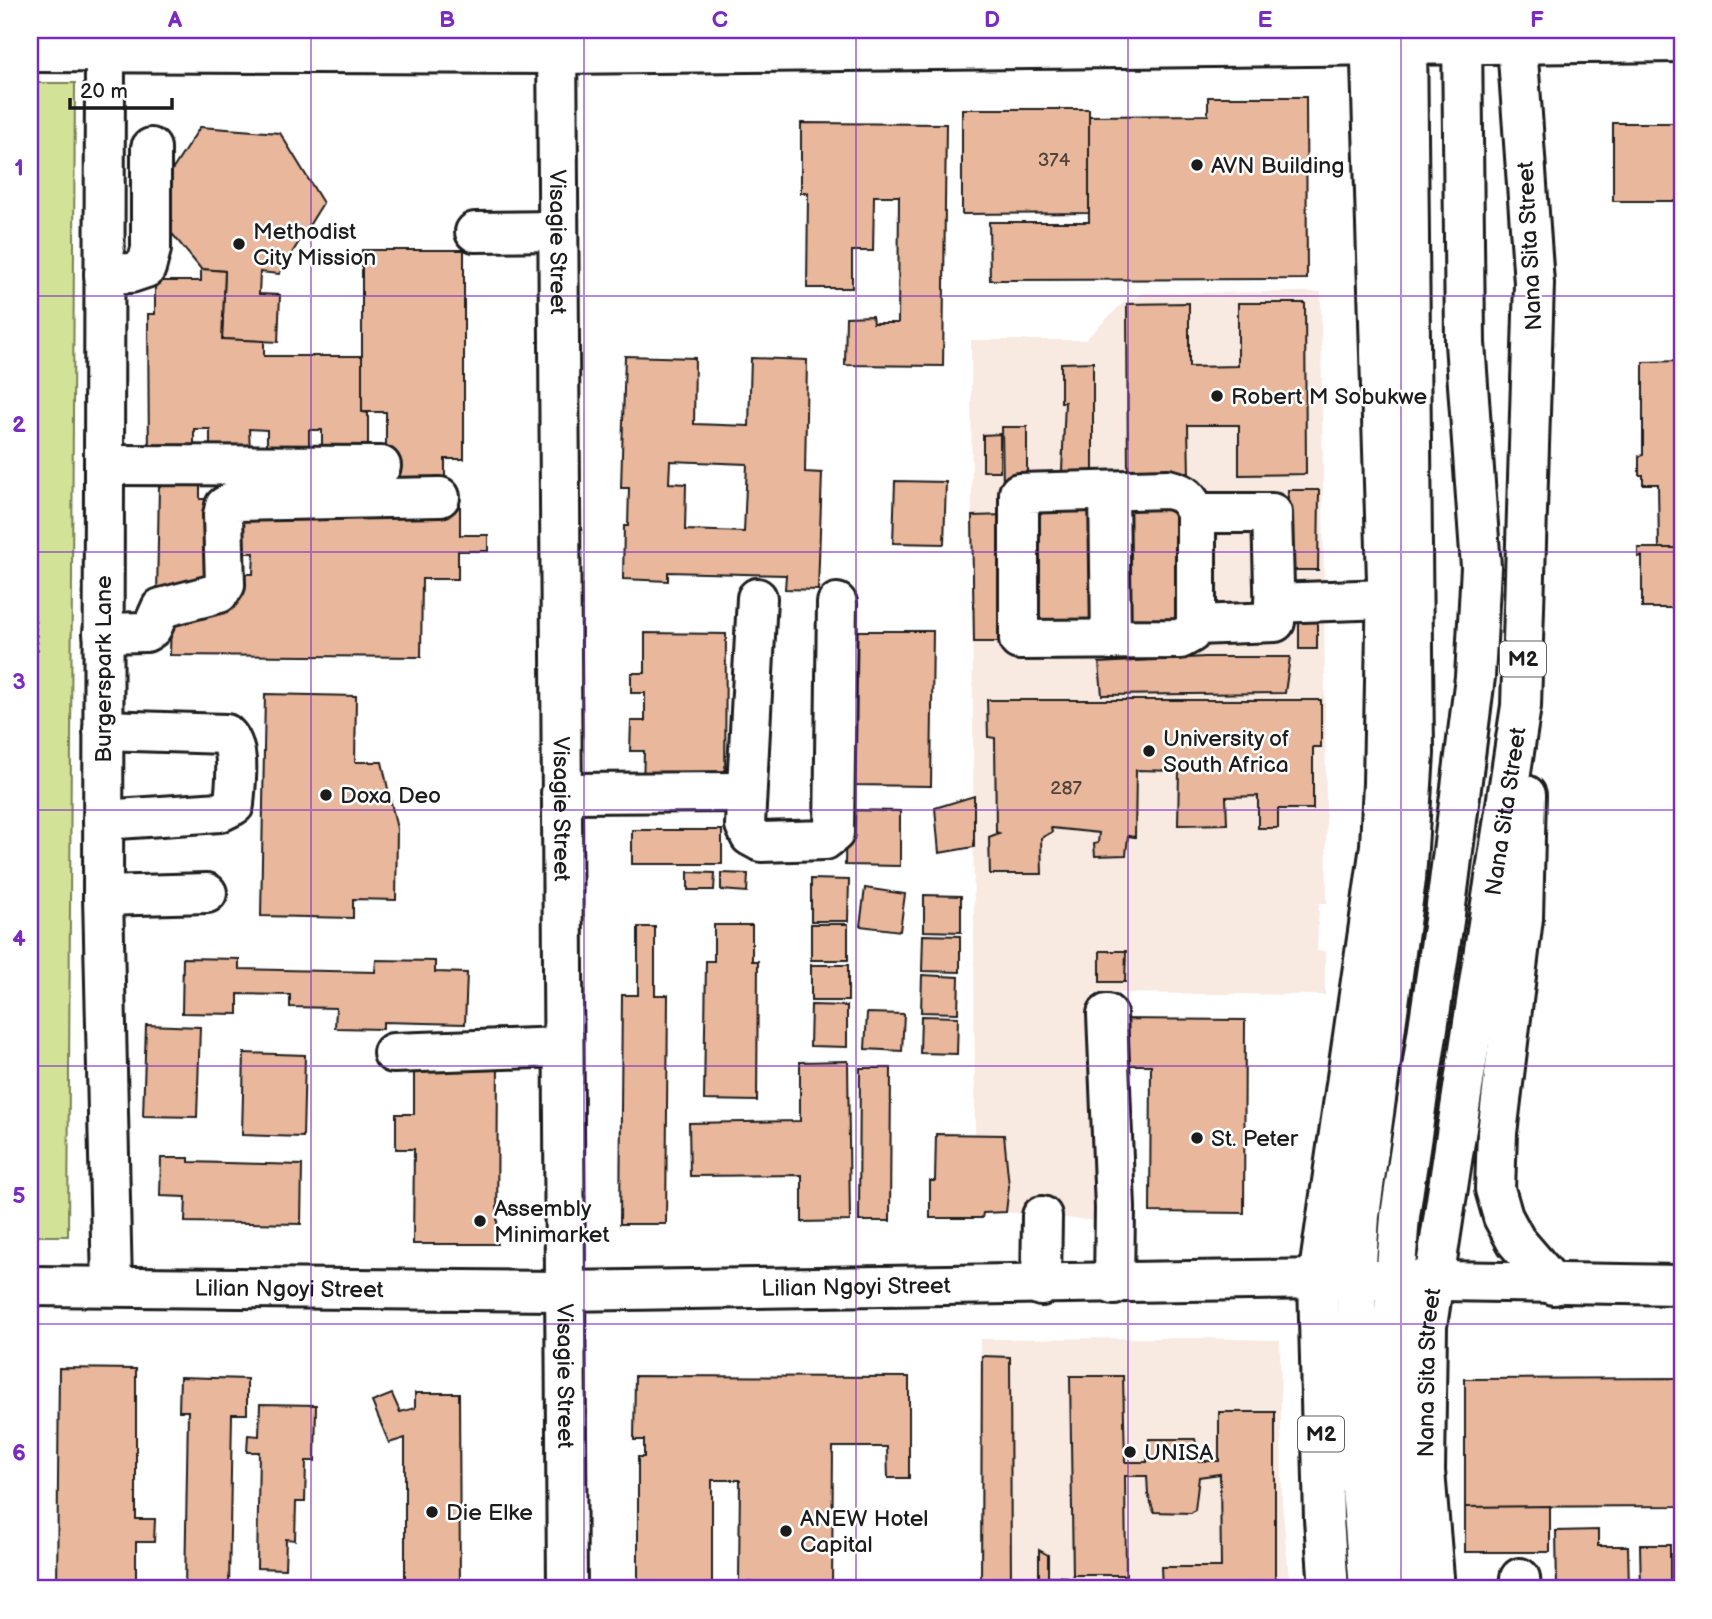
<svg xmlns="http://www.w3.org/2000/svg" width="1712" height="1619" font-family="'Balsamiq Sans',sans-serif">
<style>
.built{fill:#f8e9e1}
.green{fill:#d2e296;stroke:#777f59;stroke-width:2}
.building{fill:#e9b79b;stroke:#1c1c1c;stroke-width:2;fill-rule:evenodd}
.lines{fill:none;stroke-linecap:round;stroke-linejoin:round}
.minor-casing{stroke:#1c1c1c;stroke-width:44}
.major-casing{stroke:#1c1c1c;stroke-width:44}
.path{stroke:#1c1c1c;stroke-width:4.5;stroke-dasharray:2 5;stroke-linecap:butt}
.minor{stroke:#fff;stroke-width:38}
.major{stroke:#fff;stroke-width:38}
.grid{fill:none;stroke:#7b2cbf;stroke-width:2;stroke-opacity:0.55}
.poi-dot{fill:#1c1c1c;stroke:#fff;stroke-width:2.5}
.labels{text-anchor:middle;stroke-width:5;stroke-linejoin:round;paint-order:stroke}
.number-label{font-size:19px;fill:#4f433c}
.shield{fill:#fff;stroke:#606060;stroke-width:2}
.shield-label{font-size:21px;font-weight:bold;fill:#1c1c1c}
.poi-label{font-size:23px;fill:#1c1c1c;stroke:#fff;text-anchor:start}
.street-label{font-size:23px;fill:#1c1c1c;stroke:#fff}
.neatline{fill:none;stroke:#7b2cbf;stroke-width:2.5}
.grid-label{font-size:23px;text-anchor:middle;font-weight:bold;fill:#7b2cbf}
</style>
<rect width="100%" height="100%" fill="#fff"/>
<filter id="ink" filterUnits="userSpaceOnUse"><feTurbulence type="fractalNoise" baseFrequency=".0143" numOctaves="2"/><feDisplacementMap in="SourceGraphic" scale="14" xChannelSelector="R" yChannelSelector="G"/><feConvolveMatrix kernelMatrix="1 2 1 2 8 2 1 2 1" color-interpolation-filters="sRGB"/></filter>
<g filter="url(#ink)">
<g class="built">
<polygon points="1321,292 1327,903 1319,903 1317,951 1325,951 1325,995 1092,993 1097,1221 1006,1212 1009,1186 975,1135 971,340 1085,340 1122,304 1143,293"/>
<polygon points="1194,1338 1280,1340 1282,1502 1290,1589 980,1589 980,1339"/>
</g>
<polygon class="green" points="30,83 75,83 68,1236 30,1236"/>
<g class="building">
<polygon points="1208,97 1306,97 1307,279 990,280 989,222 1089,222 1088,116 1208,115"/>
<polygon points="962,109 1089,109 1089,213 962,214"/>
<polygon points="801,123 946,124 943,366 845,365 846,317 872,316 873,323 898,323 899,196 874,196 873,251 852,251 852,288 807,288 808,193 801,193"/>
<rect x="1613" y="123" width="69" height="78"/>
<polygon points="200,127 280,133 323,203 279,274 260,272 259,294 280,295 278,342 222,339 225,271 201,269 160,219 160,189"/>
<polygon points="362,250 464,250 464,459 445,459 445,493 386,492 386,412 362,412"/>
<polygon points="201,269 225,271 222,339 264,341 264,356 362,356 362,412 368,413 368,451 322,452 322,430 309,430 309,451 267,452 267,430 249,429 250,452 210,453 210,429 194,429 194,460 149,460 148,314 155,314 155,281 201,281"/>
<polygon points="1189,303 1189,367 1238,366 1238,303 1305,303 1306,474 1239,475 1239,425 1188,425 1189,476 1128,477 1127,304"/>
<path d="M625,356L695,358L694,424L749,426L751,358L807,360L805,472L822,473L818,590L785,589L786,575L668,572V581L623,579L624,526H628L629,488H621ZM670,461L747,464L744,532L685,530L686,484L669,483Z"/>
<polygon points="1682,361 1682,548 1659,548 1658,484 1643,484 1643,475 1639,475 1639,456 1643,455 1643,362"/>
<polygon points="1093,362 1093,471 1062,471 1065,402 1061,402 1061,363"/>
<polygon points="1002,427 1027,427 1027,487 1003,489"/>
<polygon points="1000,434 1000,471 983,471 983,435"/>
<polygon points="895,481 946,482 944,544 893,543"/>
<polygon points="159,485 200,486 200,499 215,499 214,578 196,578 196,597 157,596"/>
<polygon points="1288,490 1319,490 1318,570 1287,570"/>
<polygon points="385,500 460,501 460,535 488,535 488,551 458,551 458,579 422,579 421,657 170,655 171,614 197,606 234,606 234,574 253,574 254,553 232,553 233,504"/>
<polygon points="1184,501 1185,629 1131,629 1130,502"/>
<polygon points="1039,502 1093,502 1094,629 1040,629"/>
<polygon points="1005,515 1004,642 974,642 972,516"/>
<polygon points="1638,548 1682,548 1682,608 1642,608 1642,556 1638,557"/>
<rect x="1299" y="617" width="18" height="32"/>
<polygon points="853,631 933,631 931,786 851,785"/>
<polygon points="645,633 726,634 725,789 643,788 644,751 630,751 631,721 645,721 645,693 631,693 631,673 645,673"/>
<polygon points="1205,657 1290,657 1285,693 1102,695 1099,663"/>
<polygon points="265,694 356,696 355,762 382,762 397,829 396,900 353,899 353,918 261,916"/>
<polygon points="987,700 1321,700 1321,747 1313,747 1313,809 1278,809 1278,828 1258,828 1258,796 1226,797 1227,824 1178,825 1179,771 1136,770 1135,837 1128,836 1126,855 1095,856 1094,844 1098,843 1099,833 1051,828 1052,832 1041,838 1042,874 990,874 989,837 999,833 996,832 995,738 988,737"/>
<polygon points="974,796 974,847 939,853 935,808"/>
<polygon points="846,810 900,811 900,866 845,865"/>
<rect x="632" y="830" width="90" height="34"/>
<polygon points="688,872 715,873 714,890 688,890"/>
<polygon points="721,873 748,874 747,892 721,890"/>
<polygon points="811,879 849,880 848,921 811,921"/>
<polygon points="865,888 905,894 900,931 860,926"/>
<polygon points="924,895 961,896 961,932 924,931"/>
<rect x="811" y="924" width="37" height="36"/>
<polygon points="714,925 752,925 752,961 758,961 757,1101 704,1100 706,961 714,961"/>
<polygon points="638,927 655,927 655,995 668,995 666,1224 620,1224 622,995 638,995"/>
<polygon points="923,935 960,936 960,972 922,971"/>
<polygon points="1100,951 1126,951 1125,982 1100,982"/>
<polygon points="183,958 239,959 239,969 375,972 376,960 435,961 435,972 467,973 465,1024 383,1022 383,1029 335,1028 336,1008 290,1007 290,995 238,994 238,1014 182,1013"/>
<rect x="811" y="965" width="37" height="36"/>
<polygon points="922,975 959,977 958,1013 921,1012"/>
<polygon points="811,1005 847,1006 847,1047 810,1046"/>
<polygon points="867,1013 904,1014 902,1051 865,1049"/>
<polygon points="921,1016 958,1017 957,1054 920,1053"/>
<polygon points="1115,1019 1245,1020 1244,1213 1150,1212 1151,1065 1115,1065"/>
<polygon points="146,1025 200,1027 197,1117 143,1116"/>
<polygon points="244,1053 305,1055 303,1137 242,1135"/>
<polygon points="414,1054 498,1054 497,1244 413,1244 414,1149 396,1149 396,1114 414,1114"/>
<polygon points="848,1061 850,1221 802,1222 802,1175 690,1176 689,1123 800,1121 800,1062"/>
<polygon points="860,1068 891,1068 890,1221 859,1221"/>
<polygon points="936,1134 1004,1135 1009,1186 1006,1212 983,1213 982,1218 930,1218 930,1181 935,1181"/>
<polygon points="161,1158 189,1158 189,1162 302,1165 301,1224 185,1222 186,1197 160,1196"/>
<polygon points="982,1356 1010,1357 1011,1589 981,1589"/>
<polygon points="59,1368 136,1369 136,1519 155,1519 154,1542 136,1542 136,1589 57,1589"/>
<polygon points="635,1376 909,1377 909,1478 888,1478 887,1447 833,1447 832,1589 757,1589 757,1583 739,1582 740,1480 712,1480 712,1589 638,1589 638,1457 644,1457 644,1440 634,1440"/>
<polygon points="1070,1376 1123,1376 1125,1462 1147,1462 1149,1439 1195,1439 1200,1461 1219,1461 1219,1412 1275,1412 1275,1589 1162,1589 1161,1567 1221,1567 1220,1474 1199,1477 1195,1510 1191,1513 1154,1512 1148,1494 1147,1476 1125,1476 1126,1575 1073,1575"/>
<polygon points="180,1377 247,1379 247,1414 232,1414 229,1589 239,1589 185,1589 188,1411 179,1411"/>
<polygon points="1682,1378 1682,1506 1465,1507 1465,1379"/>
<polygon points="415,1393 459,1393 460,1589 382,1589 405,1581 405,1438 389,1443 372,1402 392,1394 400,1412 415,1408"/>
<polygon points="260,1404 316,1405 315,1461 306,1461 305,1502 296,1502 295,1540 286,1539 285,1569 257,1568 259,1452 247,1452 248,1435 259,1436"/>
<polygon points="1550,1506 1550,1552 1465,1552 1465,1507"/>
<polygon points="1598,1530 1598,1546 1628,1546 1629,1589 1557,1589 1556,1531"/>
<polygon points="1640,1545 1670,1545 1670,1589 1641,1589"/>
<polygon points="1039,1550 1048,1555 1048,1576 1068,1577 1068,1589 1039,1589"/>
</g>
<g class="lines">
<g class="minor-casing">
<g id="minor">
<path id="s1" d="M557,30L567,1589"/>
<polyline points="105,52 103,896 112,1285"/>
<polyline points="475,232 558,231"/>
<polyline points="104,274 131,273 146,268 151,249 151,148"/>
<polyline points="104,465 381,466"/>
<polyline points="1109,491 1111,640"/>
<path d="M1196,513C1189,498 1185,493 1168,489L1019,493V640L1180,639L1191,633L1196,625V513H1272L1275,622L1196,625"/>
<polyline points="757,598 745,825 750,836 761,842 825,840 834,833 837,603"/>
<polyline points="1274,603 1387,599"/>
<polyline points="103,633 146,632 152,628 161,608 219,593 225,585 223,515 225,506 234,501 440,497"/>
<path d="M103,730L226,734C242,749 235,785 234,805L220,812L103,820"/>
<polyline points="561,793 746,792"/>
<polyline points="103,896 207,893"/>
<polyline points="1107,1014 1115,1208 1114,1285"/>
<polyline points="393,1053 563,1047"/>
<path id="s2" d="M30,1286L563,1291L1318,1279L1682,1285"/>
<polyline points="1041,1286 1042,1216"/>
<polyline points="1520,1578 1521,1589"/>
<polyline points="1369,1589 1357,1437 1356,1280 1360,1216 1406,879 1414,753 1407,30"/>
<polyline points="1401,1589 1389,1469 1395,1280 1400,1216 1445,914 1475,677 1481,567 1465,343 1462,30"/>
</g>
</g>
<g class="major-casing">
<g id="major">
<polyline points="30,52 557,54 1682,42"/>
<polyline points="1526,795 1523,918 1497,1133 1495,1189 1503,1217 1516,1241 1554,1285"/>
<polyline points="1329,1589 1324,1519 1318,1279 1368,932 1380,846 1383,783 1387,580 1370,30"/>
<path id="s3" d="M1435,1589L1425,1471L1427,1326L1521,706L1534,283L1516,30"/>
</g>
</g>
<polyline class="path" points="30,579 37,653 30,653"/>
<use href="#minor" class="minor"/>
<use href="#major" class="major"/>
</g>
</g>
<path class="grid" d="M311,30V1589M584,30V1589M856,30V1589M1128,30V1589M1401,30V1589M30,296H1682M30,552H1682M30,810H1682M30,1066H1682M30,1324H1682"/>
<g class="poi-dot">
<circle cx="1197" cy="165" r="7"/>
<circle cx="239" cy="244" r="7"/>
<circle cx="1217" cy="396" r="7"/>
<circle cx="1149" cy="751" r="7"/>
<circle cx="326" cy="795" r="7"/>
<circle cx="1197" cy="1138" r="7"/>
<circle cx="480" cy="1221" r="7"/>
<circle cx="1130" cy="1452" r="7"/>
<circle cx="432" cy="1512" r="7"/>
<circle cx="786" cy="1531" r="7"/>
</g>
<g class="labels">
<g class="number-label">
<text x="1054" y="166">374</text>
<text x="1066" y="794">287</text>
</g>
<g class="shield">
<rect x="1500" y="641.5" width="46" height="35" rx="5"/>
<rect x="1298" y="1416.5" width="46" height="35" rx="5"/>
</g>
<g class="shield-label">
<text x="1523" y="666">M2</text>
<text x="1321" y="1441">M2</text>
</g>
<g class="poi-label">
<text x="1211" y="173">AVN Building</text>
<text x="253" y="239">Methodist<tspan x="253" dy="26">City Mission</tspan></text>
<text x="1231" y="404">Robert M Sobukwe</text>
<text x="1163" y="746">University of<tspan x="1163" dy="26">South Africa</tspan></text>
<text x="340" y="803">Doxa Deo</text>
<text x="1211" y="1146">St. Peter</text>
<text x="494" y="1216">Assembly<tspan x="494" dy="26">Minimarket</tspan></text>
<text x="1144" y="1460">UNISA</text>
<text x="446" y="1520">Die Elke</text>
<text x="800" y="1526">ANEW Hotel<tspan x="800" dy="26">Capital</tspan></text>
</g>
<g class="street-label">
<text dy="8" stroke="none"><textPath href="#s1" startOffset="212">Visagie Street</textPath></text>
<text transform="translate(1529 246) rotate(-93)" y="8">Nana Sita Street</text>
<text transform="translate(103 669) rotate(-90)" y="8">Burgerspark Lane</text>
<text dy="8" stroke="none"><textPath href="#s1" startOffset="779">Visagie Street</textPath></text>
<text dy="8" stroke="none"><textPath href="#s3" startOffset="784">Nana Sita Street</textPath></text>
<text dy="8" stroke="none"><textPath href="#s2" startOffset="259">Lilian Ngoyi Street</textPath></text>
<text dy="8" stroke="none"><textPath href="#s2" startOffset="826">Lilian Ngoyi Street</textPath></text>
<text dy="8" stroke="none"><textPath href="#s3" startOffset="217">Nana Sita Street</textPath></text>
<text dy="8" stroke="none"><textPath href="#s1" startOffset="1346">Visagie Street</textPath></text>
</g>
</g>
<rect width="1712" height="1619" fill="none" stroke="#fff" stroke-width="77"/>
<path d="M70 98v10h102v-10" fill="none" stroke="#1c1c1c" stroke-width="3.5"/>
<text x="80" y="98" font-size="21" fill="#1c1c1c" stroke="#ffffff" stroke-width="5" paint-order="stroke">20 m</text>
<rect x="38" y="38" width="1636" height="1542" class="neatline"/>
<g class="grid-label">
<text x="175" y="27">A</text>
<text x="447" y="27">B</text>
<text x="720" y="27">C</text>
<text x="992" y="27">D</text>
<text x="1265" y="27">E</text>
<text x="1537" y="27">F</text>
<text x="19" y="175">1</text>
<text x="19" y="432">2</text>
<text x="19" y="689">3</text>
<text x="19" y="946">4</text>
<text x="19" y="1203">5</text>
<text x="19" y="1460">6</text>
</g>
</svg>
